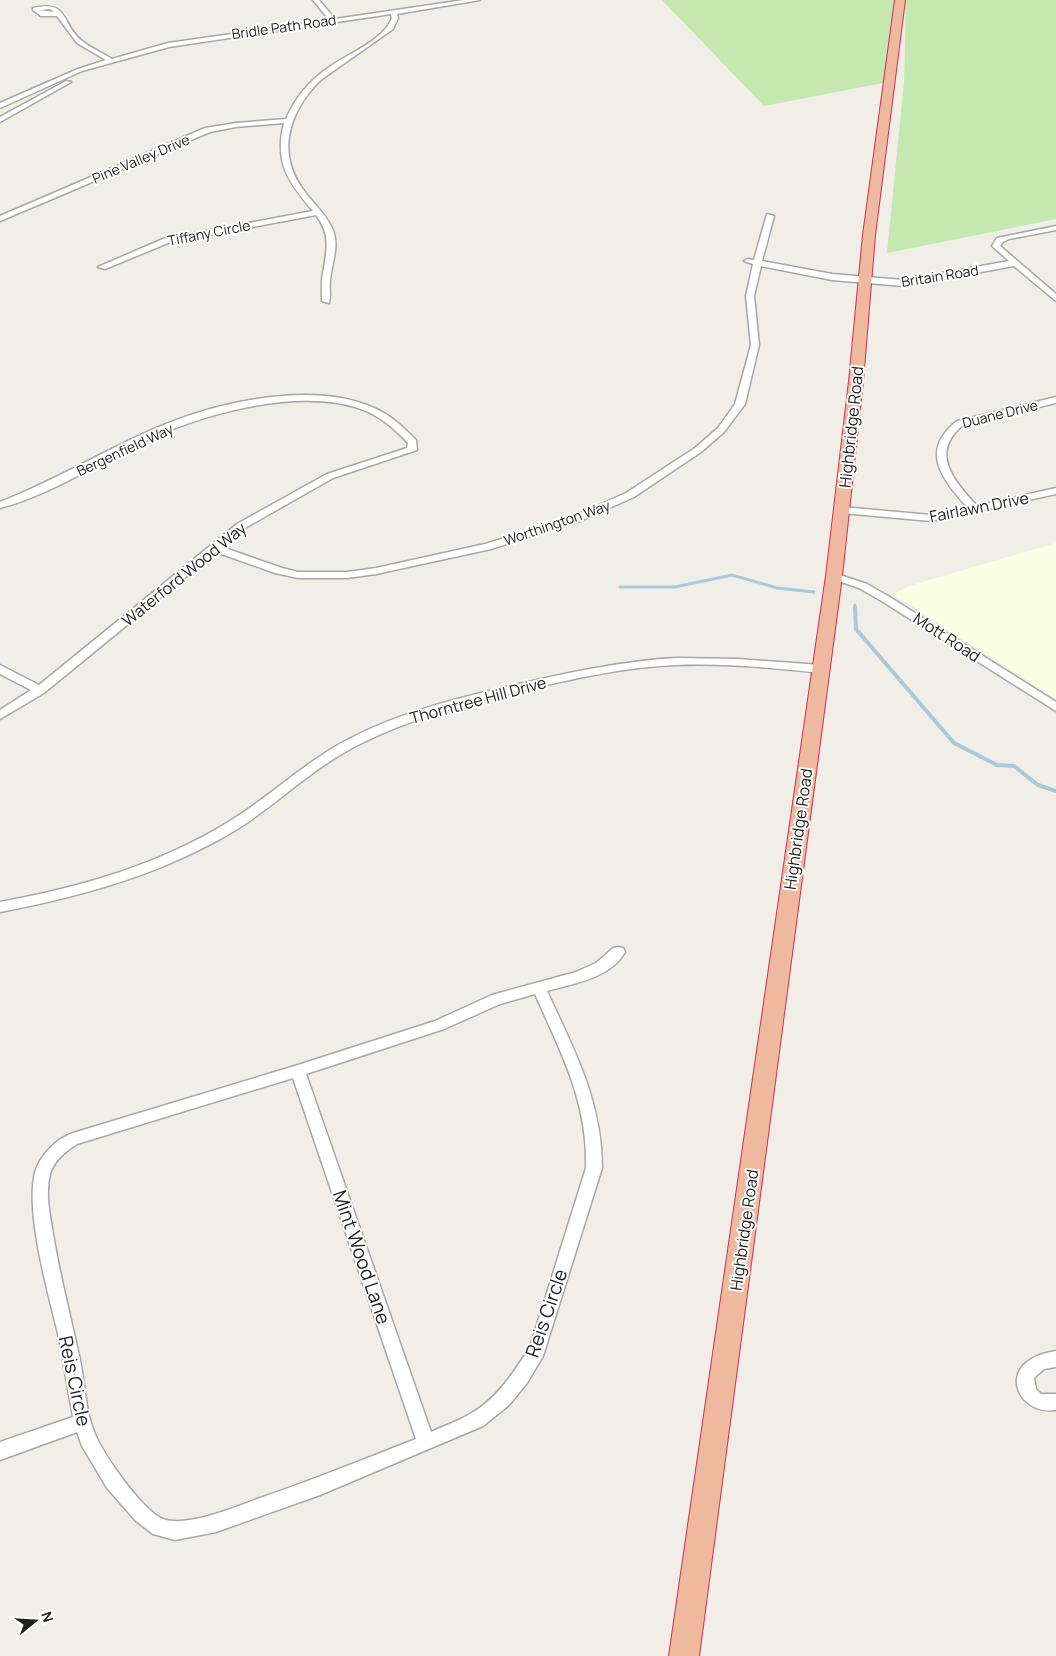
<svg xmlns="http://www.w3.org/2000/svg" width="1056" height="1656" font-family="Manrope,sans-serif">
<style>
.education{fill:#fafee3}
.grass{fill:#c4e8b0}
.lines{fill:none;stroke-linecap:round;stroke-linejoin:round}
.stream-far1{stroke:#aacadc;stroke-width:3}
.stream{stroke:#aacadc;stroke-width:4}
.minor-casing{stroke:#a7a7a7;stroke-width:3}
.trunk-casing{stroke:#d42e51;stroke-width:2}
.minor{fill:#fff;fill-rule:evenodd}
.trunk{fill:#eeb99e;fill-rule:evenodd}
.labels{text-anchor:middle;stroke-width:4;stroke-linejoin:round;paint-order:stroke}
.far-street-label{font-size:14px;fill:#202020;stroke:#fff}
.street-label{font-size:16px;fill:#202020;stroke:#fff}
.near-street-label{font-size:19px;fill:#202020;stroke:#fff}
</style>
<rect width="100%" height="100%" fill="#f0eee7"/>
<polygon class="education" points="1056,543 1056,699 893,594 909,586"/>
<g class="grass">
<polygon points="662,0 895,0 883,83 764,106"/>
<polygon points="906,0 1056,0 1056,219 887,253 904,82"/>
</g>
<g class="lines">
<g class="stream-far1">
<polyline points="620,587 675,587 732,575 777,588 814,592"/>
<polyline points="855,605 855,608"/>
</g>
<polyline class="stream" points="855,607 856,629 954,743 997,765 1014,766 1038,785 1056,791"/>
<g class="minor-casing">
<g id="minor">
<path d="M313,0H319L335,19L464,0H480L397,14L398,18L393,29L322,79C292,107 276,148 300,185C310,201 324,211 332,228C340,246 332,261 330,280C329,288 331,296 329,303L322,301C322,291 321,282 323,273C327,250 331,235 316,215L168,243L105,269L98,267L163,239L313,211C288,182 274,162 284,123L236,127L210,132L0,221V216L205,128L236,123L286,119C295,98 309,81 328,68C348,53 382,42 392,18L391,14L169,47L82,71L0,108V103L78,69L106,60L77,43L57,16H41L33,10V8C70,0 60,23 82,41C91,48 103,53 112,59L168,43L329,20ZM50,9L54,12L40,10Z"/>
<polygon points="66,81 71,82 0,122 0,117"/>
<path d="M767,214L774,216L762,261L832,274L903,280L1009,261L992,246L997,238L1056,226V230L1009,239L1003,242L1000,246L1056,294V301L1014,266L903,286L832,280L761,266L754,296L759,345L745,404L724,432L701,452L634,497L580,521L491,549L376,574L347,578H298L275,573L216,552L44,693L0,719V710L31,690L0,674V665L39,685L237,524L327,474L407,448L408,443C396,430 382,418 366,411C306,386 208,412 152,438C102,460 54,494 0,508V502C57,480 109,447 166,424C223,401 315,381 374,408C391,415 404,428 416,440L417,450L333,478L245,528L222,547L282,568L298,572H347L376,568L485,544L572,517L626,493L695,448L718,428L735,404L751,345L746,296L753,264L744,261L748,259L754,260Z"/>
<path d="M1056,397V403L963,425C929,453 954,481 977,506L1056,488V494L931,521L842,513L837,510L842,507L931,515L968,508C942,479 919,451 957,421Z"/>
<polygon points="834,573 867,584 888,596 1056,702 1056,711 880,600 859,588 830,578 830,574"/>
<path d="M676,658L738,659L821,665L827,669L821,673C773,668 725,663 676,665C626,667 577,678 529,689C472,702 414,717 362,743C316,765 281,801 239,828C166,873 84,896 0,912V902C81,887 159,865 230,821C272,795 307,760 351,738C404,711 462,697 519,684C571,672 623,661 676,658Z"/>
<path d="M618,947L623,948L625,952C611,978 572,984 547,991C574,1050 602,1101 602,1168L543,1356L527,1383L509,1405L483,1426L320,1495L216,1532L175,1540L153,1534L136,1521L107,1488L82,1446L77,1432L0,1460V1442L73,1417C68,1390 64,1364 59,1338C49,1295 25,1214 35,1173C40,1155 56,1139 73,1133L298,1065L435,1021L492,995L576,972L596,963L613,948ZM535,994C561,1053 588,1102 586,1168L530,1347C514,1372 497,1399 470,1414C458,1421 444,1426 431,1432L306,1074L444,1029L500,1004ZM293,1078L416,1439C364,1459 313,1480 260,1498C236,1507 190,1526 166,1520C145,1515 103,1454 95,1434C85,1411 85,1384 80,1360C71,1318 60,1277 53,1234C50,1215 45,1194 50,1174C54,1160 66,1151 77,1144Z"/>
<path d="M1056,1351V1367L1044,1369L1034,1378L1036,1389L1041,1394H1056V1410C1025,1415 1003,1381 1027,1362C1036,1355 1045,1353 1056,1351Z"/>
</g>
</g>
<g class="trunk-casing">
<polygon id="trunk" points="895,0 905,0 875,235 863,381 842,576 699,1656 669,1656 826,576 849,381 863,235"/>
</g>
<use href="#minor" class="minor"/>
<use href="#trunk" class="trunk"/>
</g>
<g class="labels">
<g class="far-street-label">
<text transform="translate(284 27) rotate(-8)" y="5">Bridle Path Road</text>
<text transform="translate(141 159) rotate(-23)" y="5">Pine Valley Drive</text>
<text transform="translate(209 233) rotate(-11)" y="5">Tiffany Circle</text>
<text transform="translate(940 276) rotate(-9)" y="5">Britain Road</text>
<text transform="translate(1000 414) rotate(-14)" y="5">Duane Drive</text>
<text transform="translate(125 450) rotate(-25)" y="5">Bergenfield Way</text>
<text transform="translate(557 523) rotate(-19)" y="5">Worthington Way</text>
</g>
<g class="street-label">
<text transform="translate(851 427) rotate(-84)" y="6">Highbridge Road</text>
<text transform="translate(979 507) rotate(-11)" y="6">Fairlawn Drive</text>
<text transform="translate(184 574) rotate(-39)" y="6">Waterford Wood Way</text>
<text transform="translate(947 637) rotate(33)" y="6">Mott Road</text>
<text transform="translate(478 700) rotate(-15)" y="6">Thorntree Hill Drive</text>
<text transform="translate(798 829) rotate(-82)" y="6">Highbridge Road</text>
<text transform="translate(744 1230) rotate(-82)" y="6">Highbridge Road</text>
</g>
<g class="near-street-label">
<text transform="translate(362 1257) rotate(71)" y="7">Mint Wood Lane</text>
<text transform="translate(546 1313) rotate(-71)" y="7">Reis Circle</text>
<text transform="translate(75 1381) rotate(78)" y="7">Reis Circle</text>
</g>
</g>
<g transform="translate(35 1621) rotate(72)" stroke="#ffffff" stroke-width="4" paint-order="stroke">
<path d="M0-4L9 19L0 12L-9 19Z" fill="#202020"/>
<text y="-8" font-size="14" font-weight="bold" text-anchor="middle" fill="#202020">N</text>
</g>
</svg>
